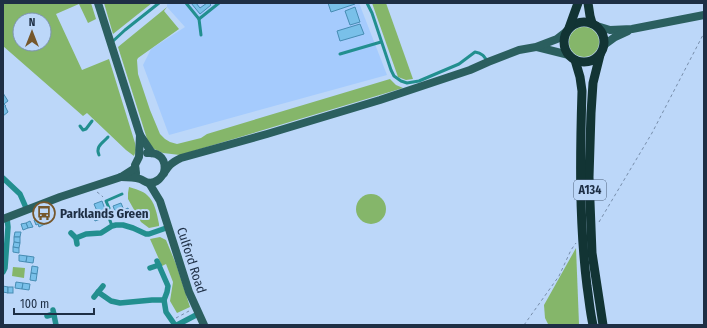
<svg xmlns="http://www.w3.org/2000/svg" width="707" height="328" font-family="'Fira Sans Condensed',sans-serif">
<style>
.built{fill:#a5cbfd}
.green{fill:#85b66a;fill-rule:evenodd}
.building{fill:#79c0e9;stroke:#468cb3}
.lines{fill:none;stroke-linecap:round;stroke-linejoin:round}
.path{stroke:#778daa;stroke-width:1;stroke-dasharray:3 3;stroke-linecap:butt}
.service{stroke:#228f8f;stroke-width:3}
.minor{stroke:#228f8f;stroke-width:5.5}
.secondary{stroke:#2b5f5f;stroke-width:8}
.trunk{stroke:#123434;stroke-width:9}
.labels{text-anchor:middle;stroke-width:4;stroke-linejoin:round;paint-order:stroke}
.shield{fill:#bcd7f9;stroke:#4d617b;stroke-width:1}
.shield-label{font-size:12px;font-weight:bold;fill:#1e2f45}
.poi-label{font-size:13px;font-weight:bold;fill:#1e2f45;stroke:#bcd7f9;text-anchor:start}
.street-label{font-size:13px;fill:#1e2f45;stroke:#bcd7f9}
</style>
<rect width="100%" height="100%" fill="#bcd7f9"/>
<polygon class="built" points="167,3 359,3 387,75 169,135 143,65 151,49 185,27 167,7"/>
<g class="green">
<path d="M3,3H91L96,19L88,23L79,4L56,14L82,70L109,59L135,143L136,150L134,156L126,150L87,113L83,116L3,46ZM20,20H44V44H20Z"/>
<polygon points="104,3 152,3 113,34"/>
<polygon points="372,3 386,3 413,79 406,80 398,77"/>
<polygon points="167,7 164,11 179,29 138,58 137,60 138,74 150,110 160,134 165,139 170,142 177,144 201,138 207,134 390,79 396,85 403,88 180,155 163,153 154,149 148,142 118,47"/>
<circle cx="584" cy="42" r="15"/>
<path d="M129,187C135,189 143,191 147,195C155,202 157,214 159,224V226L149,228L141,222L128,199V193Z"/>
<circle cx="371" cy="209" r="15"/>
<polygon points="160,237 166,240 176,264 190,307 177,313 170,301 173,282 166,264 162,266 150,239"/>
<polygon points="576,248 579,324 549,325 548,324 545,318 544,305"/>
<polygon points="13,267 25,268 24,278 12,276"/>
</g>
<g class="building">
<polygon points="191,3 196,3 200,8 207,3 209,3 211,5 200,14"/>
<polygon points="328,3 354,3 355,4 331,12"/>
<polygon points="355,7 360,22 350,25 345,11"/>
<polygon points="360,24 364,34 340,41 337,31"/>
<polygon points="3,93 8,101 4,104 6,106 5,106 8,112 3,116"/>
<polygon points="102,201 105,209 100,211 103,218 95,221 92,213 97,211 94,204"/>
<polygon points="121,203 124,210 128,208 131,216 124,219 121,212 116,214 113,206"/>
<polygon points="42,217 45,224 39,227 38,224 36,225 34,220"/>
<polygon points="30,221 33,227 28,228 26,223"/>
<polygon points="26,223 28,228 23,230 21,224"/>
<polygon points="15,232 21,232 20,237 14,237"/>
<polygon points="14,237 20,237 20,243 14,242"/>
<polygon points="14,242 20,243 19,248 13,247"/>
<polygon points="13,247 19,248 19,253 13,252"/>
<polygon points="19,255 27,256 26,262 19,261"/>
<polygon points="27,256 34,257 33,263 26,262"/>
<polygon points="32,266 38,267 37,274 31,273"/>
<polygon points="31,273 37,274 36,281 30,280"/>
<polygon points="16,282 23,283 22,289 15,288"/>
<polygon points="23,283 30,284 29,290 22,289"/>
<polygon points="3,286 8,287 8,293 3,292"/>
<rect x="8" y="287" width="5" height="6"/>
</g>
<g class="lines">
<g class="path">
<polyline points="97,192 101,195 103,197"/>
<polyline points="599,222 602,217 652,133 704,33"/>
<polyline points="176,318 189,311"/>
<polyline points="524,325 559,276 571,250 576,243"/>
</g>
<g class="service">
<polyline points="186,3 199,19 219,3"/>
<path d="M367,3L372,13L391,70L394,76L401,81L407,83L419,81L459,64L475,52C482,53 484,56 488,62"/>
<polyline points="199,19 201,35"/>
<polyline points="112,42 125,30 159,3"/>
<polyline points="340,54 381,42"/>
<polyline points="80,126 83,130 86,129 92,121"/>
<path d="M99,155C95,146 103,143 108,137"/>
<polyline points="112,226 108,215 109,208 106,201 122,194"/>
</g>
<g class="minor">
<polyline points="3,178 20,194 27,210"/>
<polyline points="71,233 76,238 77,244"/>
<polyline points="76,238 86,234 101,233 112,226 116,225 123,225 133,228 146,234 149,234 169,227"/>
<polyline points="157,261 168,286 167,292 164,300"/>
<polyline points="150,268 159,265"/>
<polyline points="3,272 5,268 8,227 7,218"/>
<polyline points="98,292 111,301 120,303 152,300 164,300 166,312 175,325"/>
<polyline points="94,297 103,286"/>
<polyline points="53,310 56,325"/>
<polyline points="47,316 54,314"/>
<polyline points="177,325 198,314"/>
</g>
<g class="secondary">
<polyline points="98,3 140,135 152,153"/>
<polyline points="597,26 610,30 632,29 704,15"/>
<polyline points="604,45 615,37 628,31"/>
<polyline points="537,47 569,55"/>
<path d="M147,153C160,152 167,160 164,173"/>
<polyline points="136,173 135,165 139,157 140,135"/>
<path d="M121,177C127,177 134,177 140,179C143,180 145,182 149,183C161,183 163,172 170,165C173,162 177,160 181,158L267,134L380,100L470,70L488,62L519,50L536,47L557,39L566,32"/>
<polyline points="149,183 160,201 189,292 204,325"/>
<polyline points="3,219 60,197 121,177 135,168"/>
</g>
<g class="trunk">
<polyline points="588,3 590,16 592,23"/>
<circle cx="584" cy="42" r="20"/>
<polyline points="569,28 578,3"/>
<polyline points="600,55 593,83 591,113 589,177 592,253 603,325"/>
<path d="M575,60L580,77L582,91C580,156 579,221 587,286C589,299 590,312 593,325"/>
</g>
</g>
<defs>
<g id="bus-ring" transform="scale(1.15)"><circle r="9.5" fill="#bcd7f9" stroke="#75572c" stroke-width="1.5"/><path d="M-5-6H5V4H4V6H2V4H-2V6H-4V4H-5ZM-3.5-4V0h7V-4ZM-3.5 1.2v1.5H-2V1.2ZM2 1.2v1.5H3.5V1.2Z" fill="#75572c"/></g>
</defs>
<g fill-rule="evenodd">
<use href="#bus-ring" x="44" y="213"/>
</g>
<g class="labels">
<rect class="shield" x="574" y="180" width="32" height="20" rx="3"/>
<g class="shield-label">
<text x="590" y="194">A134</text>
</g>
<g class="poi-label">
<text x="60" y="218">Parklands Green</text>
</g>
<g class="street-label">
<text transform="translate(192 260) rotate(72)" y="5">Culford Road</text>
</g>
</g>
<rect width="707" height="328" fill="none" stroke="#1e2f45" stroke-width="8"/>
<g transform="translate(32 32)"><circle r="19" fill="#bcd7f9" stroke="#7d94b1"/>
<path d="M0-3L7 15L0 10L-7 15Z" fill="#75572c"/>
<text y="-6" font-size="11" font-weight="bold" text-anchor="middle" fill="#1e2f45">N</text>
</g>
<path d="M14 308v6h80v-6" fill="none" stroke="#1e2f45" stroke-width="2"/>
<text x="20" y="308" font-size="12" fill="#1e2f45" stroke="#bcd7f9" stroke-width="3" paint-order="stroke">100 m</text>
</svg>
